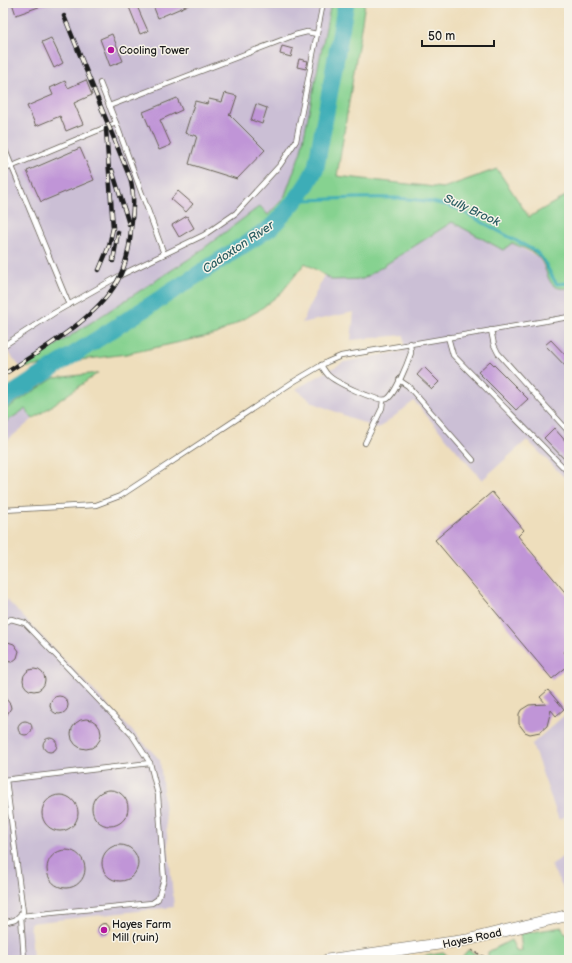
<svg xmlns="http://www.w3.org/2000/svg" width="572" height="963" font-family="'Balsamiq Sans',sans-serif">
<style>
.industrial{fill:#cbbfd5}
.green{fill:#86d290;stroke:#517756}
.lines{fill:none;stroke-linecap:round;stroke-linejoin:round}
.stream{stroke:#3cadb7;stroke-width:3}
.river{stroke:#3cadb7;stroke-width:17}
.building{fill:#c095d7}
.service-casing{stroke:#666054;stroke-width:6}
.tertiary-casing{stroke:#666054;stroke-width:12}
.path{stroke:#666054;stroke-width:1.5;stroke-dasharray:3 3;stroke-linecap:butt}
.service{stroke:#fff;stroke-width:4.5}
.tertiary{stroke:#fff;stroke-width:11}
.rail-casing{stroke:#1c1c1c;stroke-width:4.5}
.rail{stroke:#f7f3e8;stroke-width:3;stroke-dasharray:9;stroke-linecap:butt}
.poi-dot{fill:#b5179e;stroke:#f7f3e8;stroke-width:1.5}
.labels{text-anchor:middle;stroke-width:3;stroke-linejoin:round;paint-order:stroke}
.poi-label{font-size:11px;fill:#1c1c1c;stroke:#f7f3e8;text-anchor:start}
.street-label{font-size:11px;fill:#1c1c1c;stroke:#f7f3e8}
.water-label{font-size:12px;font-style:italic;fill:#2a5d62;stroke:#f7f3e8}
</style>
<rect width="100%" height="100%" fill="#f7f3e8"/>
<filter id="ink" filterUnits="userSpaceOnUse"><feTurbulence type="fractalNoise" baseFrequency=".025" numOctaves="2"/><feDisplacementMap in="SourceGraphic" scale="8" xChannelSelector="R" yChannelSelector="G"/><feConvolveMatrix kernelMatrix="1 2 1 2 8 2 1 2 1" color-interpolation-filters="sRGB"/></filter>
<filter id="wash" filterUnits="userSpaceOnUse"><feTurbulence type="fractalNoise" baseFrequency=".012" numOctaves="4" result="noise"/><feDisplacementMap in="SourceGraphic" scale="16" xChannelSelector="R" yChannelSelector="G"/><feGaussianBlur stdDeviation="0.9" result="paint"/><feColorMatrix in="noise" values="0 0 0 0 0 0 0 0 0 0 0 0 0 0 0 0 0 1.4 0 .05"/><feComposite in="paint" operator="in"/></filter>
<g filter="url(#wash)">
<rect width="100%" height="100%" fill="#eedebc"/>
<g class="industrial">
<polygon points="3,3 331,3 301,151 284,198 268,215 260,207 192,257 21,368 8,352 3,355"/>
<polygon points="452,222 503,250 512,243 538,257 545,269 561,289 569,288 569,482 527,440 482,480 414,401 378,429 314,403 296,389 344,362 404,351 404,335 351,340 354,312 302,323 324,275 332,280 363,279"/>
<polygon points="25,409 33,419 3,444 3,424"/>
<polygon points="3,600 7,600 160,760 174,907 30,923 33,960 3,960"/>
<polygon points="569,711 569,814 559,820 532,744"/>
<polygon points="569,851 569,894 566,893 551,866"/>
</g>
<g class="green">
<path d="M331,3H365L337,176L443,188L497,169L529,217L569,194V288C543,292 551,268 537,256C531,250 520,247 512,243L503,250L452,222L363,279L332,280L305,263L281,293L258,311L217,334L126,354L21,368L192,257L260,206L268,215L284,198L301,151Z"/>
<polygon points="98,373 33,419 25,409 3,424 3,411 54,378"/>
<polygon points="562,927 565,934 569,934 569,960 493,960 488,958 488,952 511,940 517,952 522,951 520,934"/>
<polygon points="468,950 487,960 454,960 461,958"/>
<polygon points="443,953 453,960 403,960"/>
</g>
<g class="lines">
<path class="stream" d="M298,200C350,199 406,192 456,208L535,251C547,260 548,273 557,284L569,283"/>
<path class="river" d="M3,400L270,228C289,209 305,192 316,167L346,3"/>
</g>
<g id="blocks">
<g class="building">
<polygon points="12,3 46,3 47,4 16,15"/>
<polygon points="152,3 193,3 158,18"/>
<polygon points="136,4 148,31 140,34 129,7"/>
<polygon points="112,34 123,61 110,66 100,39"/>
<polygon points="51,38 63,63 54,68 42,42"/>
<polygon points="282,46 293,49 291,57 280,54"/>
<polygon points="299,59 308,61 306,69 297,67"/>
<polygon points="86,80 92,95 74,103 83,124 66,131 60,116 36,126 27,106 53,95 50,88 65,81 68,88"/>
<polygon points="225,93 237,96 231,114 229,114 265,150 237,179 189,164 197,136 185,133 195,101 207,104 209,99 222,102"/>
<polygon points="177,98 182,110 160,120 171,145 159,150 143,112"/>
<polygon points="256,104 267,108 262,124 251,120"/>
<polygon points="80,148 94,180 41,202 27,171"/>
<polygon points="178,191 193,204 186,212 171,199"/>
<polygon points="187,216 194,228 179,237 172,225"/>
<polygon points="551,340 569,359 569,370 545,345"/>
<polygon points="490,361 528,399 516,410 478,372"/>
<polygon points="424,367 439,382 432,389 417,375"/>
<polygon points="554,428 569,445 569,464 544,438"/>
<polygon points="492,492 524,530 518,536 569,597 569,647 564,652 569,658 569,665 552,679 435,540"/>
<polygon points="8,642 14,644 19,651 17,658 12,662 3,661 3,643"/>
<circle cx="34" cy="680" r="11"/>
<polygon points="548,690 564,709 556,716 551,710 547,726 540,732 530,734 525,732 519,724 519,714 521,710 529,705 546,704 540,697"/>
<polygon points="3,695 10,704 11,708 3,721"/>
<circle cx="59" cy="705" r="9"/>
<circle cx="86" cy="734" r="15"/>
<circle cx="25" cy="728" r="7"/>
<circle cx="50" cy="745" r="7"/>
<circle cx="110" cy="808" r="18"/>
<circle cx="60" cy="813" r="18"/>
<circle cx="120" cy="863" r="18"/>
<circle cx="66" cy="869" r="19"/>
<circle cx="104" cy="929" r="5.5"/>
</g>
</g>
</g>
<g filter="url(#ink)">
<use href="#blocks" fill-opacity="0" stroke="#666054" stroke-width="1"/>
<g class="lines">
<g class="service-casing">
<g id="service">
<polyline points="100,83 116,123 164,254"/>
<polyline points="109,106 295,35 307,32 317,34"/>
<polyline points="3,145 69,305"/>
<polyline points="3,170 116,123"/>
<polyline points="491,330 494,345 498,353 569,432"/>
<polyline points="448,337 453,355 569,473"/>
<polyline points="3,346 54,313 121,275 204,235 236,213 280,165 296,141 323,3"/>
<path d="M321,365C323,368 325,372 328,375C335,382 378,403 387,399C395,395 408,362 411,353C411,350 410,346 410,343"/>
<polyline points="399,380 408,386 473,460"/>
<polyline points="365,443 382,408 383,400"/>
<polyline points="3,510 96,505 120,496 293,382 327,362 341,356 569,317"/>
<polyline points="3,624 11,619 25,623 132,735 150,763 158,795 164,879 158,899 152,903 21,916 24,960"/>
<polyline points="3,780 150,763"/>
<polyline points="3,923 15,920 23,912 6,780"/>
</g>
</g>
<g class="tertiary-casing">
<polyline id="tertiary" points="327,960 467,940 569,915"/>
</g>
<polyline class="path" points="471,950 491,960"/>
<use href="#service" class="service"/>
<use href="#tertiary" class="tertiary"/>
<g class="rail-casing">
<g id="rail">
<polyline points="112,170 129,224"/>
<polyline points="113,261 118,232"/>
<polyline points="99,270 109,246 113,228 106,129"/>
<path d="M3,375C40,350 101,317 120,276C127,261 130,245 131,229C133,211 135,195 130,178L64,16"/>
</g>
</g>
<use href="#rail" class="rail"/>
</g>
</g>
<g class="poi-dot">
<circle cx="111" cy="50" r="4"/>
<circle cx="104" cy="930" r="4"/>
</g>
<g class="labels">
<g class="poi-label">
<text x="119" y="54">Cooling Tower</text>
<text x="112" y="928">Hayes Farm<tspan x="112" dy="13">Mill (ruin)</tspan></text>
</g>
<g class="street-label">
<text transform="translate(472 938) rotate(-12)" y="4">Hayes Road</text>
</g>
<g class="water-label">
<text transform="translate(472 210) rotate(25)" y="4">Sully Brook</text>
<text transform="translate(238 247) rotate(-34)" y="4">Cadoxton River</text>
</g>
</g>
<rect width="572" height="963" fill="none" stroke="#f7f3e8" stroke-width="16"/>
<path d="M422 40v6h72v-6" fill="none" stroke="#1c1c1c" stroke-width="2"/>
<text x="428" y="40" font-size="12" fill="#1c1c1c" stroke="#f7f3e8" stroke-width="3" paint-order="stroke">50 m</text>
</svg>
